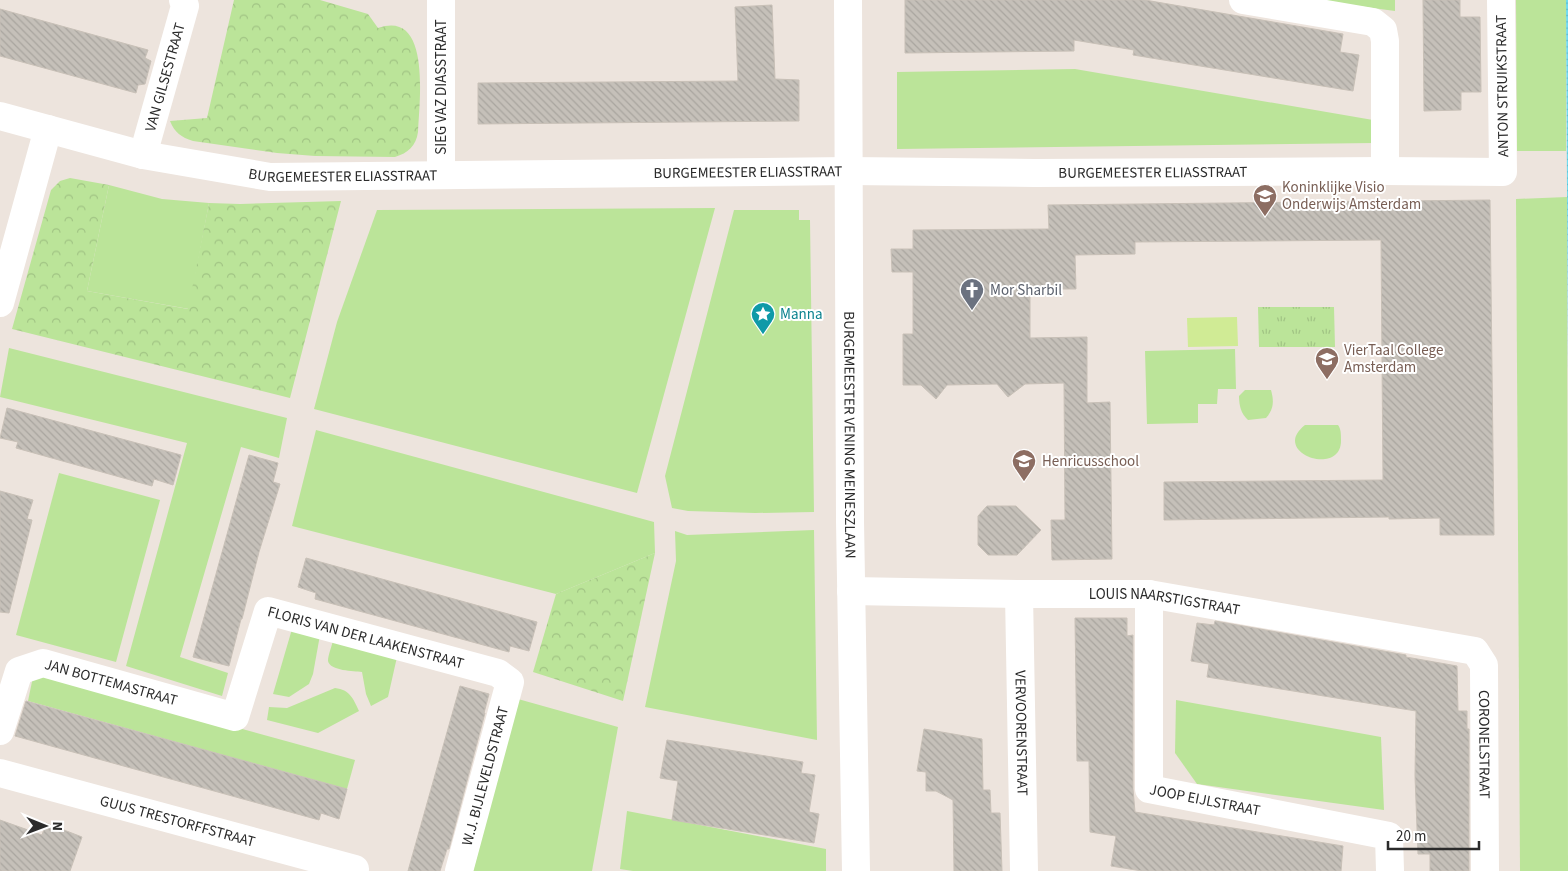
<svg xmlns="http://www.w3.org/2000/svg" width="1568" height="871" font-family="'Source Sans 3',sans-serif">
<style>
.grass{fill:#bbe499}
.forest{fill:url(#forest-crowns)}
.park{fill:url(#park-tufts)}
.pitch{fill:#d0eb95}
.water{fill:url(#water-rules)}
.building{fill:url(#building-back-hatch);stroke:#c8c0b7}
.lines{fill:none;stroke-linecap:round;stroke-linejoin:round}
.minor{stroke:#fff;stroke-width:28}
.labels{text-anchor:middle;stroke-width:4;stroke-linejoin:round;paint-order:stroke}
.street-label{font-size:15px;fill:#2b2b2b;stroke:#fff}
.education-label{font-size:15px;fill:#785e54;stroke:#fff;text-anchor:start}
.worship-label{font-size:15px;fill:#5b616d;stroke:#fff;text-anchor:start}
.culture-label{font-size:15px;fill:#0d838f;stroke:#fff;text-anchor:start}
</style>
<defs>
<pattern id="forest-crowns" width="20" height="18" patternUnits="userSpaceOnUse" patternTransform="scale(1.25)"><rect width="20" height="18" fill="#bbe499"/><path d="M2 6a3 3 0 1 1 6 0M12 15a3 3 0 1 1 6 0" fill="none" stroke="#a1c484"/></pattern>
<pattern id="park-tufts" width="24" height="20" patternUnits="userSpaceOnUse" patternTransform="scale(1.25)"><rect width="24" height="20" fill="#bbe499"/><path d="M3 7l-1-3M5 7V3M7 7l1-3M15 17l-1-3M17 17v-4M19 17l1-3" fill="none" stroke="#a1c484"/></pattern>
<pattern id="water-rules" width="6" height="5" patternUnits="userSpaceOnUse" patternTransform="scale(1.25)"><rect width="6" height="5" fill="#70dbef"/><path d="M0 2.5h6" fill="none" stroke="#61bccd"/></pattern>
<pattern id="building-back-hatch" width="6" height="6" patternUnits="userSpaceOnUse" patternTransform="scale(1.25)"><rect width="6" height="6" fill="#c5c0b9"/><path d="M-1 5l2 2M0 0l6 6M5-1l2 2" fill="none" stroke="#a9a59f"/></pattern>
</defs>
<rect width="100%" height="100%" fill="#ede4dd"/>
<g class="grass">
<polygon points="1313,0 1395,0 1395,11"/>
<polygon points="1516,0 1566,0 1566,151 1517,151"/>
<polygon points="1075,69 1373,120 1374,143 897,149 897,72"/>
<polygon points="109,185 162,199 209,203 189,309 87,291"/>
<polygon points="1567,197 1568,871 1520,871 1516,199"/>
<polygon points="715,208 637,493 314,409 337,322 377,210"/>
<polygon points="734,210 799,210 799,220 810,220 814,512 755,513 688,511 672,508 665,476"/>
<polygon points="9,348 287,418 279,458 241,447 180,657 228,673 222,696 126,666 187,443 0,397"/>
<polygon points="1235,349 1236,389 1218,389 1217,404 1198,404 1198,423 1147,424 1145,351"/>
<path d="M1245,390H1271C1274,401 1274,409 1266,418L1248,420C1241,414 1239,405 1239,396Z"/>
<path d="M1305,425H1338C1341,429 1341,434 1341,440C1342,478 1269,453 1305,425Z"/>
<polygon points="316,430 654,522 655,553 556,594 292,526"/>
<polygon points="59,473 160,500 116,662 16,635"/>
<polygon points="814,530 817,740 645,707 676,561 675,531 687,535"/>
<polygon points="292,629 320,635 313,674 309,684 289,697 273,694"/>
<path d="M333,640L397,657L388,697L371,706L366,694L362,672C354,671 330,671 328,661C328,655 332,646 333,640Z"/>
<polygon points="34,672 355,760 347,789 28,701"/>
<path d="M335,688C350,690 353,698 359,711L318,733L267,720L269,707L287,708Z"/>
<polygon points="518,699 618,727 592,871 473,871"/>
<polygon points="1176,700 1381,737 1384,810 1197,784 1175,753"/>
<polygon points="627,811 826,849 826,871 633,871 620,869"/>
</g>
<g class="forest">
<path d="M234,0H320L368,14L378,28C432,9 419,103 418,132C416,146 408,153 395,157L315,156L277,153L193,141C181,137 175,133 170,121L207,118Z"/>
<polygon points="70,178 109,185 87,291 188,309 209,203 240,204 341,201 290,398 12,329 51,190 60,181"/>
<polygon points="655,553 623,701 533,672 556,594"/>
</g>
<polygon class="park" points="1258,307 1334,307 1335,347 1259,347"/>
<polygon class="pitch" points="1237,317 1238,346 1188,347 1187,318"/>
<polygon class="water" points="1566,0 1568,0 1568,373"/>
<g class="building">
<polygon points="905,0 1145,0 1343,34 1340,52 1359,55 1353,91 1133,55 1134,50 1074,40 1074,51 905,53"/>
<polygon points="1423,0 1460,0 1460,17 1480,17 1481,92 1461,92 1461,110 1424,111"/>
<polygon points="772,5 775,79 799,80 799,121 478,124 478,83 738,81 735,7"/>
<polygon points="0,9 148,50 145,58 151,61 145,84 138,85 136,93 0,56"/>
<polygon points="1490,200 1494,535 1440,535 1440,518 1389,519 1389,517 1164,520 1164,482 1383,480 1381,240 1135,242 1135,254 1075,255 1076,289 1030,289 1030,338 1087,337 1087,403 1110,402 1112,559 1052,560 1051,520 1065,520 1064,383 1025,384 1008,397 997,384 947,385 936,399 921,385 903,385 903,334 913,334 913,272 892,272 891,249 913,249 913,230 1049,229 1048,205"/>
<polygon points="7,408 181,455 173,485 154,479 152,486 16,448 18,442 0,438"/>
<polygon points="249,455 278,463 273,482 280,484 259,552 242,619 241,619 229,666 193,657"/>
<polygon points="0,491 33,500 27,519 32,520 9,613 0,612"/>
<polygon points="987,506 1016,506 1041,530 1017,555 988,555 978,545 978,516"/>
<polygon points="306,558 537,622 529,651 510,646 509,652 315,599 316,593 298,587"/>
<polygon points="1075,618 1127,618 1127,636 1133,635 1133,789 1135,812 1343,846 1341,871 1142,871 1111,866 1116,836 1090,832 1089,761 1077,761"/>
<polygon points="1215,621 1406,655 1406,657 1457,666 1458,711 1467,711 1467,729 1469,729 1469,871 1430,871 1430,854 1418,854 1415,776 1416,711 1207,677 1209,664 1191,661 1197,623 1214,625"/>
<polygon points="460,686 489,694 484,713 485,713 449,849 447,849 440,871 408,871"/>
<polygon points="26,701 347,789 339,819 321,813 319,820 15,736"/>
<polygon points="924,729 982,739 983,790 990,790 991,813 1000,813 1002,871 954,871 953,800 936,791 926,791 926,772 917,771"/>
<polygon points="667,740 803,762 801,773 815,775 809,812 819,814 814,843 672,820 678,781 660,778"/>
<polygon points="0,820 42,835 46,823 82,837 70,871 0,871"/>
</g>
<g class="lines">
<g class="minor">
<polyline points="441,0 441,174"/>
<path id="s1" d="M848,0L850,521L856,871"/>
<polyline points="1243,0 1373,22 1383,30 1385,41 1385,171"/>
<path id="s2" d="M0,116L143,155L270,177L849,171L1035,173L1385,171L1503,172L1501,0"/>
<path id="s3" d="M143,155L185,6L183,0"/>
<polyline points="0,303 48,129"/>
<path id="s4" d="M851,591L1019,594H1149L1475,651L1484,665L1485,871"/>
<path id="s5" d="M1019,594L1024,871"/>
<path id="s6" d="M1149,594V789L1389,836L1390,871"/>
<path id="s7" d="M0,731L19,671L43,663L235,717L268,611L498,673L510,682L459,871"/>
<path id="s8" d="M0,773L355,869L354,871"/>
</g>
</g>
<defs>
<g id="university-pin" transform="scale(1.25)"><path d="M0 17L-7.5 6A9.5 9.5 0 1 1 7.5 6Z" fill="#8d6e63" stroke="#fff"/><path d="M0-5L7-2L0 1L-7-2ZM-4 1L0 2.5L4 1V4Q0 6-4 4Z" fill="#fff"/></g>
<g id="church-pin" transform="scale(1.25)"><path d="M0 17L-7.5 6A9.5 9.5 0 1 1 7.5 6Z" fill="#6b7280" stroke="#fff"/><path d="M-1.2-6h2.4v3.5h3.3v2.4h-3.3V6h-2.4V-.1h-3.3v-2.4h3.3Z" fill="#fff"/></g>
<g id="sight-pin" transform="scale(1.25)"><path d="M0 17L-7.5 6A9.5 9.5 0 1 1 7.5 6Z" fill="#0f9aa8" stroke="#fff"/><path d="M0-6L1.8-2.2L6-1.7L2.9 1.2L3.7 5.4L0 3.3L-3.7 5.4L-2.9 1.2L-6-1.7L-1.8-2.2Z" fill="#fff"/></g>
<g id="school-pin" transform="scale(1.25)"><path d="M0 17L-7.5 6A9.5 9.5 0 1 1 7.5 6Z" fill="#8d6e63" stroke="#fff"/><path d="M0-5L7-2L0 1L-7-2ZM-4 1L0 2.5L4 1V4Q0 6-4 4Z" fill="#fff"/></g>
</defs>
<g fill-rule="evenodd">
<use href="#university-pin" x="1265" y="196"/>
<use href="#church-pin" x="972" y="290"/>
<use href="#sight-pin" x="763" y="314"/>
<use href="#university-pin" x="1327" y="359"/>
<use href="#school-pin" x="1024" y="461"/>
</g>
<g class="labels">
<g class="street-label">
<text dy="5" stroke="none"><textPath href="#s3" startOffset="81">VAN GILSESTRAAT</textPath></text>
<text transform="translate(1502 86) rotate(-91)" y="5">ANTON STRUIKSTRAAT</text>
<text transform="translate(441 87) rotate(-90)" y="5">SIEG VAZ DIASSTRAAT</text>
<text dy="5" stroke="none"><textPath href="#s2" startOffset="755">BURGEMEESTER ELIASSTRAAT</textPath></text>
<text dy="5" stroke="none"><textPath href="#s2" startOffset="1160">BURGEMEESTER ELIASSTRAAT</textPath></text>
<text dy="5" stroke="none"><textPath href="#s2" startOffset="350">BURGEMEESTER ELIASSTRAAT</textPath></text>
<text dy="5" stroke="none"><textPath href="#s1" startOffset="435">BURGEMEESTER VENING MEINESZLAAN</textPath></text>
<text dy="5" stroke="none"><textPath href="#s4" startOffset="314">LOUIS NAARSTIGSTRAAT</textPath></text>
<text dy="5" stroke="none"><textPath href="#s7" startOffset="500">FLORIS VAN DER LAAKENSTRAAT</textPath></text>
<text dy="5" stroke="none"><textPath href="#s7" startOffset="159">JAN BOTTEMASTRAAT</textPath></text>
<text dy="5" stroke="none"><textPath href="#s5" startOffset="139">VERVOORENSTRAAT</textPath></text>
<text dy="5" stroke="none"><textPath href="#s4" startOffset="725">CORONELSTRAAT</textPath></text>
<text transform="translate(485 776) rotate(-75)" y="5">W.J. BIJLEVELDSTRAAT</text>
<text dy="5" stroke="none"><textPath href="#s6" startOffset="252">JOOP EIJLSTRAAT</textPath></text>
<text dy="5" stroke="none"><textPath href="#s8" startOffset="184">GUUS TRESTORFFSTRAAT</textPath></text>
</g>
<g class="education-label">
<text x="1282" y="192">Koninklijke Visio<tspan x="1282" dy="17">Onderwijs Amsterdam</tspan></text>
<text x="1344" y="355">VierTaal College<tspan x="1344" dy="17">Amsterdam</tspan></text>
<text x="1042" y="466">Henricusschool</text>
</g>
<g class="worship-label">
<text x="990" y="295">Mor Sharbil</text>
</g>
<g class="culture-label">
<text x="780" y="319">Manna</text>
</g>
</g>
<g transform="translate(45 826) rotate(91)" stroke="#ffffff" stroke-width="4" paint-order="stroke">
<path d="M0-4L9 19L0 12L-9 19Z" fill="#2b2b2b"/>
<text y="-8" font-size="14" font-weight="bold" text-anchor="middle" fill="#2b2b2b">N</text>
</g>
<path d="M1388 841v8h91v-8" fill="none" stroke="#2b2b2b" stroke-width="2.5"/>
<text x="1396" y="841" font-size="15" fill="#2b2b2b" stroke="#ffffff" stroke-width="4" paint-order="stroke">20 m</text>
</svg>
